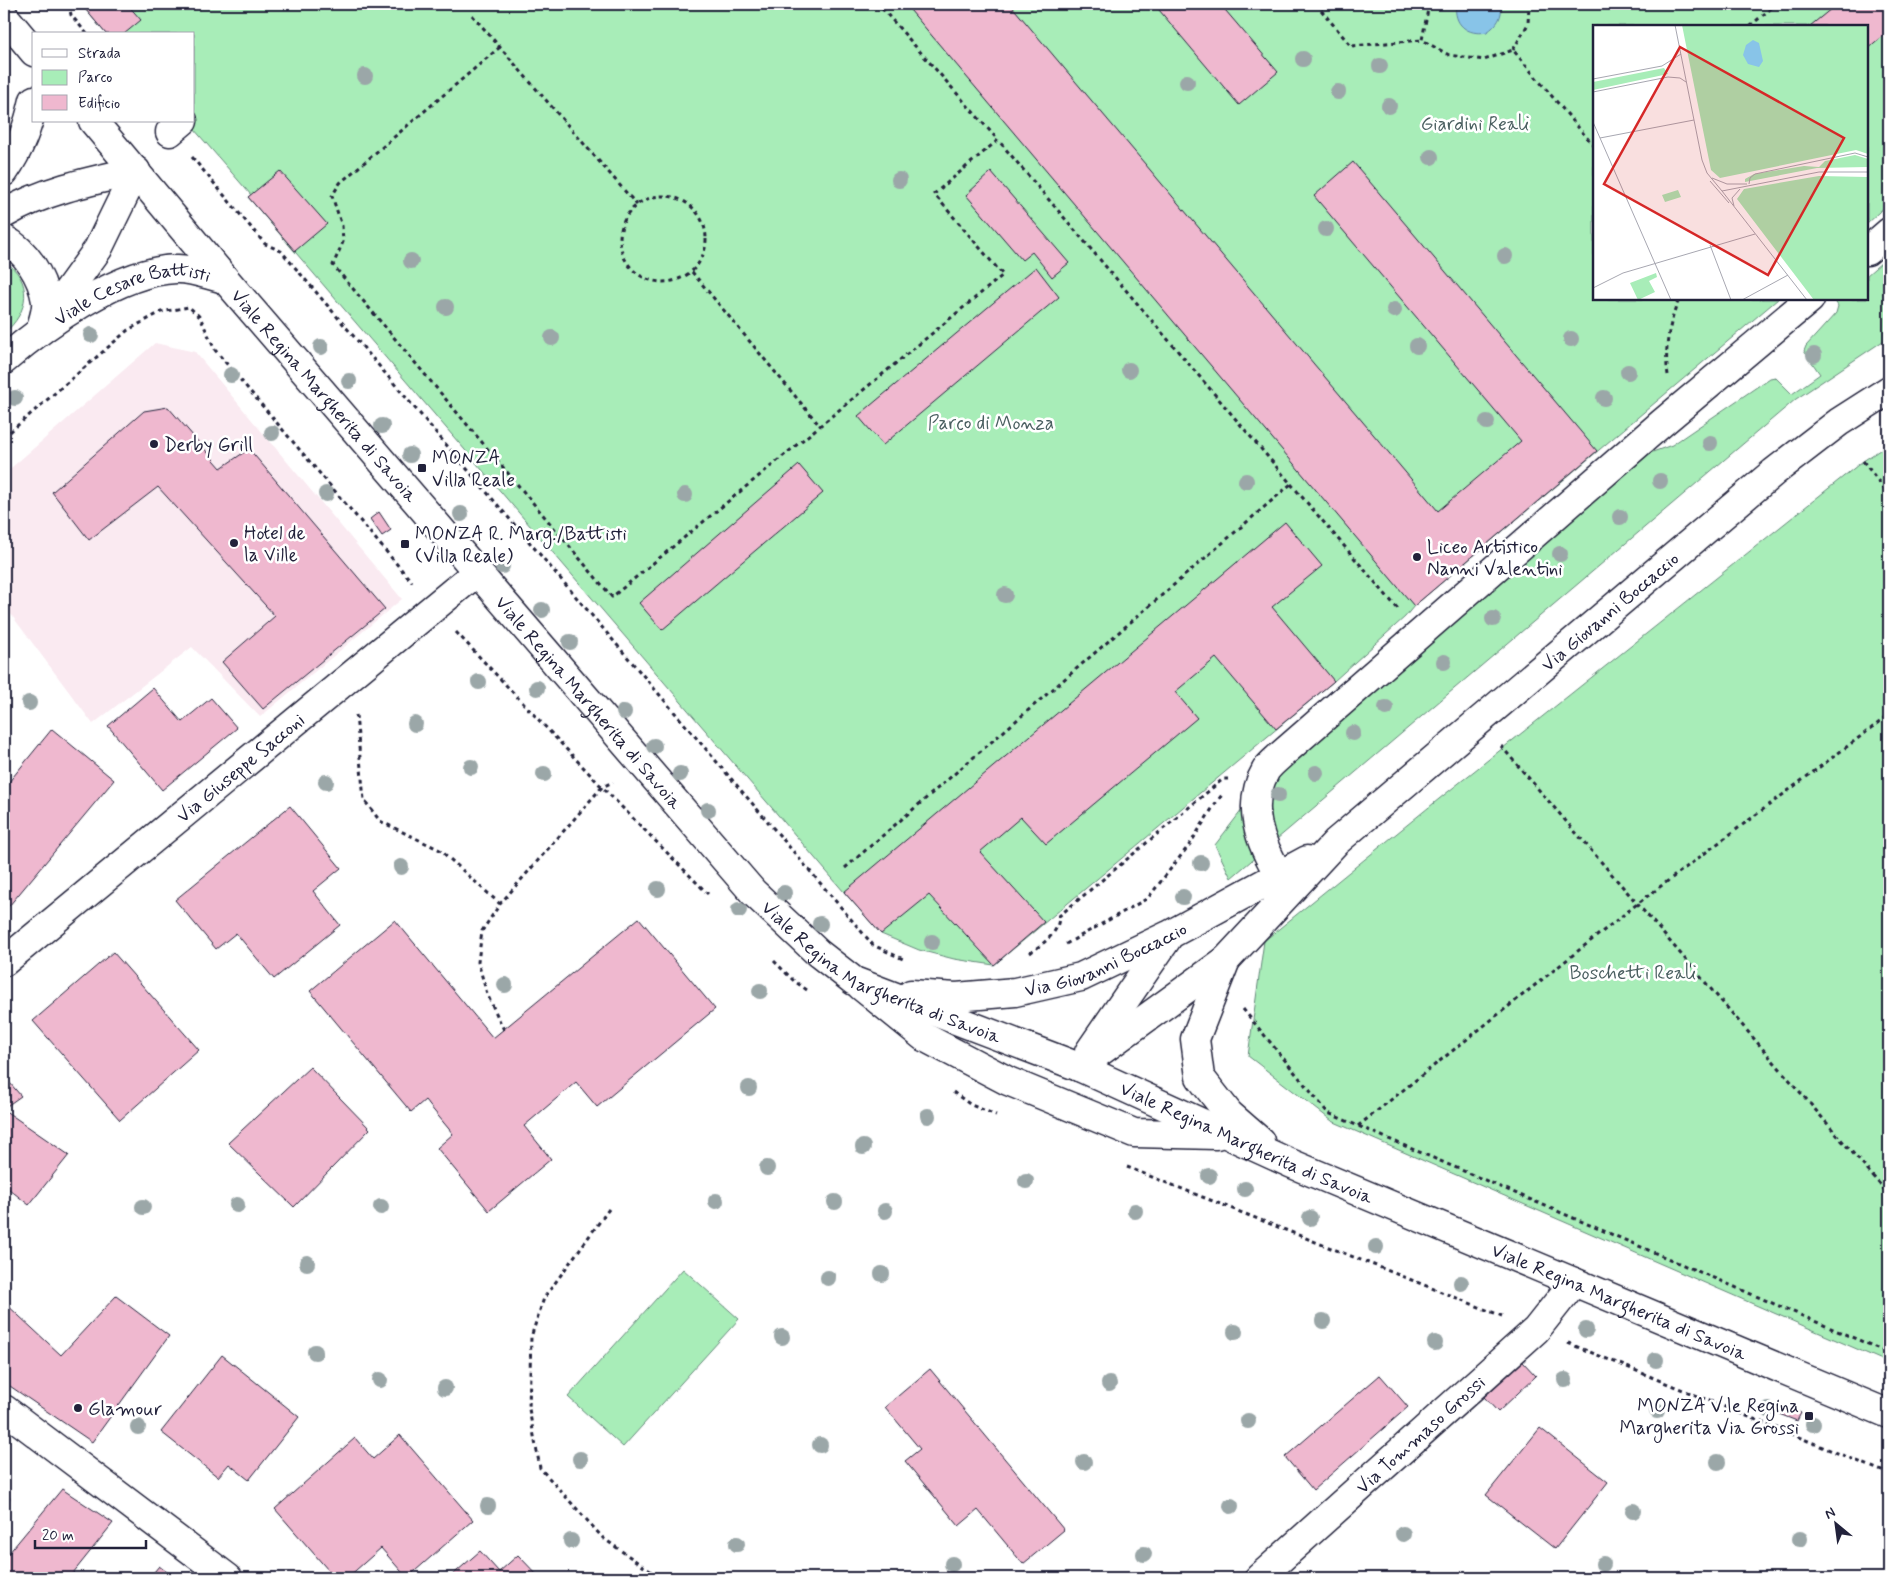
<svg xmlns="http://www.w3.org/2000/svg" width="1893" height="1582" font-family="Mynerve,sans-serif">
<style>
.built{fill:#faeaf1}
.green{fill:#a8edb8;stroke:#65887a}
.water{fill:#88c4e8;stroke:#5f83a3}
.building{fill:#efb8cf;stroke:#22223b}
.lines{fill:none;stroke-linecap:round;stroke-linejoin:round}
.minor-casing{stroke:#22223b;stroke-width:31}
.major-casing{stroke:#22223b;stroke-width:31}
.path{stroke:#22223b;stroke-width:3;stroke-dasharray:4 4;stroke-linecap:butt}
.minor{stroke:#fff;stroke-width:28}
.major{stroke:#fff;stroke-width:28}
.tree{fill:#9ba7a8}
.poi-dot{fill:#22223b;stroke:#fff;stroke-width:2}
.labels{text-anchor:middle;stroke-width:5;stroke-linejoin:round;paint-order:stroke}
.park-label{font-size:19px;fill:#4a5f60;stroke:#fff}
.street-label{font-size:19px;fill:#22223b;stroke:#fff}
.poi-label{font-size:19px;fill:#22223b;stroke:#fff;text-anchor:start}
.inset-road{fill:none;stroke:#a7a7b1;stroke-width:1}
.view{fill:#d62828;fill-opacity:0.15;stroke:#d62828;stroke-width:2.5}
.inset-edge{fill:none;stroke:#22223b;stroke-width:2.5}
</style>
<rect width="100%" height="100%" fill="#fff"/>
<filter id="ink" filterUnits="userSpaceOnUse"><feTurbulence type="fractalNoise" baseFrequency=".02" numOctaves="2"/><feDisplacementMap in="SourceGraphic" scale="10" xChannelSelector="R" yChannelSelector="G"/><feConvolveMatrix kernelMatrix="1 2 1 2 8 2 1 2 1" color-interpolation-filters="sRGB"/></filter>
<g filter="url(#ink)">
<polygon class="built" points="155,343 195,352 402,599 260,717 192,647 93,724 4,605 4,474"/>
<g class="green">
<polygon points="81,4 1889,4 1889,203 1867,223 1867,26 1594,26 1594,299 1778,299 1414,606 1405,617 1334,681 994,965 954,959 919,950 881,934 844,892 248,197 251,195 187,121 194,121 194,34 106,34"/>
<polygon points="1889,256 1889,337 1796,399 1231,878 1215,845 1279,762 1636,458 1672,445 1770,378 1775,377 1792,394 1820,374 1804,351 1806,346 1836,313 1838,306 1835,301 1838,299 1867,299 1867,275"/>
<path d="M4,261C34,280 29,313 4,333Z"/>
<polygon points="1889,444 1889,1363 1332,1121 1248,1056 1264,941 1439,799 1863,461"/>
<polygon points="683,1269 739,1319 623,1447 568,1397"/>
</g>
<path class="water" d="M1456,4H1501C1503,17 1497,25 1487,32C1467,36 1453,24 1456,4Z"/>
<g class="building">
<polygon points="81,4 127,4 141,20 124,34 106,34"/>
<polygon points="905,4 1010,4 1438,511 1521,441 1314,196 1353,162 1597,451 1414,606"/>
<polygon points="1154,4 1220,4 1278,72 1239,105"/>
<polygon points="1837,4 1889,4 1889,31 1867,50 1867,26 1810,26"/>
<polygon points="280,171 327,224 295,251 248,197"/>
<polygon points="991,172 1069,263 1052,277 1032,252 1022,260 966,195"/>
<polygon points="1036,267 1059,297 883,445 858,416"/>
<polygon points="168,407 221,468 249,449 385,609 263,709 222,662 275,616 158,487 89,540 52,492 144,411"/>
<polygon points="799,465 823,493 662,630 639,603"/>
<polygon points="379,512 391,530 382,536 370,519"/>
<polygon points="1285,522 1322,566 1272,607 1334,681 1276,729 1216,658 1175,692 1197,718 1046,844 1021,817 980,852 1044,922 994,965 929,895 881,934 844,892"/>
<polygon points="153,688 182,722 211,698 237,728 162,790 108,726"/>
<polygon points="52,729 114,780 4,912 4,788"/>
<polygon points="290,806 341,868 313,891 340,925 274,979 236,933 216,949 175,900"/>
<polygon points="639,918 715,1009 597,1107 576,1082 524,1126 551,1159 489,1211 437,1148 453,1134 425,1100 411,1112 310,991 395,920 493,1038"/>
<polygon points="113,952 199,1050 120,1120 33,1021"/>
<polygon points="310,1067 370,1129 294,1207 228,1143"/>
<polygon points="4,1076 21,1096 4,1108"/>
<polygon points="4,1110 69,1155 29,1205 4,1185"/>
<polygon points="116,1296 169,1336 92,1442 4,1382 4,1302 61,1355"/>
<polygon points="222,1355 299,1417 249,1480 229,1464 218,1477 161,1432"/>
<polygon points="1522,1361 1536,1376 1498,1412 1484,1397"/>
<polygon points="930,1369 1064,1530 1023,1564 978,1510 959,1526 905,1461 920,1449 885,1407"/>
<polygon points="1380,1375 1408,1407 1313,1490 1285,1457"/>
<polygon points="1783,1406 1801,1413 1797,1421 1779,1414"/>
<polygon points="1540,1428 1608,1482 1555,1549 1486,1495"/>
<polygon points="400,1435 473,1520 407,1578 381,1548 347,1578 335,1578 275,1509 355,1438 373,1459"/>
<polygon points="62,1489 113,1523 69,1578 4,1578 4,1559"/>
<polygon points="4,1494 10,1498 4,1506"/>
<polygon points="480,1551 499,1572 518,1555 540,1578 449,1578"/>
<polygon points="159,1566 175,1578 149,1578"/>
</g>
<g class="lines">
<g class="minor-casing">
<g id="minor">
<polyline points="170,132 183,121"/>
<polyline points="1867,251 1889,232"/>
<path d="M1280,876C1260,844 1245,806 1266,770C1270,764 1277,759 1282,754L1662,423L1810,299"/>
<polyline points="1226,960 1195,1039 1200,1077 1229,1114 1260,1141"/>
<path id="s1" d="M4,962L477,572"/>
<polyline points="861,986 924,1037 1008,1081 1134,1133 1216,1135"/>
<path id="s2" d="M1079,1067L1290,1163L1889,1414"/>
<polyline points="4,1409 228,1578"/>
<path id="s3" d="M1259,1578L1536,1330L1574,1282"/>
</g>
</g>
<g class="major-casing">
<g id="major">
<polyline points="4,16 34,52"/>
<path id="s4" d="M93,121L225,279L753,892L818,953L854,981L1079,1067"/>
<path d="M4,172C20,149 28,127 34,100"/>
<path d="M4,214C45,190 90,181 136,171"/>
<path d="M4,239C26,251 42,276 46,301C47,310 43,320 41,328"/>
<polyline points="46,321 98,249 136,171"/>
<path id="s5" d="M4,360C46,324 119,271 176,269C191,268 210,276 225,279"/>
<path id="s6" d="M911,994L956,997L1015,992L1081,977L1169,935L1307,860"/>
<polyline points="1089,1052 1167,939"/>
<path id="s7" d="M1079,1067L1226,960L1336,842L1774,472L1839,422L1889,390"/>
</g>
</g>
<g class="path">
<polyline points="69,4 71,15 87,34"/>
<polyline points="1316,4 1351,46 1422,40"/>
<polyline points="1429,4 1422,40 1449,55 1484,60 1513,50 1594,146"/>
<polyline points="472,15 637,205"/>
<polyline points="1750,26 1776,4"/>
<polyline points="500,47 340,183 332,196 342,226 343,242 333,265 612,597 1003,275 934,194 998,140 878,4"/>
<polyline points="1513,50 1528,24 1529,4"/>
<polyline points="192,157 265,244 281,251 873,945 905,960"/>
<circle cx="663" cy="239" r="43"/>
<polyline points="692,272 820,426"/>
<path d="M1668,375C1664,349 1669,324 1679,299"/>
<polyline points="4,437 128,330 161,312 189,307 200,317 215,350 412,582"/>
<polyline points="1863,461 1889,495"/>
<polyline points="1291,484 1398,609"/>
<polyline points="456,632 602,787 708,894"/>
<polyline points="356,715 364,800 380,821 440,850 500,904"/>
<polyline points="1501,746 1889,1195"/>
<polyline points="845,868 1291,484 998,140"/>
<polyline points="1066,944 1148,898 1190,844 1215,804 1222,795"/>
<path d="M1030,953C1043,943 1059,934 1059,916L1223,779H1228"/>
<polyline points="774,961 794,981 810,992"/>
<polyline points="1243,1009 1328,1113 1889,1353"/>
<polyline points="504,1030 487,994 478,962 482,931 500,904 602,787 613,782"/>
<polyline points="953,1092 971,1105 996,1115"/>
<polyline points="1358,1126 1637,904 1889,715"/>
<polyline points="1127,1167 1502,1316"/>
<polyline points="609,1209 544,1298 531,1337 529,1409 540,1468 603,1538 660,1578"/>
<polyline points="1568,1343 1889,1474"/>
</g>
<use href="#minor" class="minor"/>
<use href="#major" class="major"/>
</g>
<g class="tree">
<circle cx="1303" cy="59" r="8"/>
<circle cx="1380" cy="66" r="8"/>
<circle cx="365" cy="76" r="8"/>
<circle cx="1187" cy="82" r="8"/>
<circle cx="1338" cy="92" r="8"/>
<circle cx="1389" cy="106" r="8"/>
<circle cx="1431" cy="157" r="8"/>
<circle cx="899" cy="180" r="8"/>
<circle cx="1326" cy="229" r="8"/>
<circle cx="1505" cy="256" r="8"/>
<circle cx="411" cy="261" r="8"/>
<circle cx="446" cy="307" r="8"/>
<circle cx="1394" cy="310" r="8"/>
<circle cx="91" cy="335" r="8"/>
<circle cx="552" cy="338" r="8"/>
<circle cx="1571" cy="339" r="8"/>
<circle cx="1417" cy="346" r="8"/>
<circle cx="321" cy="347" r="8"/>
<circle cx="1814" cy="355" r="8"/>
<circle cx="1129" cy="370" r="8"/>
<circle cx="1628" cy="372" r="8"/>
<circle cx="231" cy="375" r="8"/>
<circle cx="349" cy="381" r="8"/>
<circle cx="15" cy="398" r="8"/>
<circle cx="1604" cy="398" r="8"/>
<circle cx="1487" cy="422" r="8"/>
<circle cx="382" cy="426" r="8"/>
<circle cx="272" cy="433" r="8"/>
<circle cx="1710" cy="443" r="8"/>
<circle cx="410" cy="455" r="8"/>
<circle cx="1246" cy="481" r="8"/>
<circle cx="1660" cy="481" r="8"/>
<circle cx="326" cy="494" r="8"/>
<circle cx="685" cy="495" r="8"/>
<circle cx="461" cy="514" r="8"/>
<circle cx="1620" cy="517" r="8"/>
<circle cx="1560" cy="554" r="8"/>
<circle cx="502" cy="566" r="8"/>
<circle cx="1005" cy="595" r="8"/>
<circle cx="542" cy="610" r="8"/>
<circle cx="1493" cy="619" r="8"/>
<circle cx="570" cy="642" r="8"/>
<circle cx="1444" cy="662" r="8"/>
<circle cx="479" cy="682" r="8"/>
<circle cx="537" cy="688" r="8"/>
<circle cx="29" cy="703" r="8"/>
<circle cx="1386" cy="708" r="8"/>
<circle cx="624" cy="712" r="8"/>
<circle cx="415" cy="724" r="8"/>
<circle cx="1353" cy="733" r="8"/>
<circle cx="654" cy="746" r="8"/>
<circle cx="471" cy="767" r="8"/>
<circle cx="1316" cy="773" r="8"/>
<circle cx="544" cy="774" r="8"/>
<circle cx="680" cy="774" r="8"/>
<circle cx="326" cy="782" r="8"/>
<circle cx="1278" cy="795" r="8"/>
<circle cx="708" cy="810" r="8"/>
<circle cx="1201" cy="863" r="8"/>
<circle cx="401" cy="867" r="8"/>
<circle cx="658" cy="889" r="8"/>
<circle cx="784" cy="893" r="8"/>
<circle cx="1183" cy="897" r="8"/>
<circle cx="739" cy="910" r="8"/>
<circle cx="820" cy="924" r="8"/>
<circle cx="932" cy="942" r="8"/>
<circle cx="505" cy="985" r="8"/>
<circle cx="760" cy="991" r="8"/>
<circle cx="749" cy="1088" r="8"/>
<circle cx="928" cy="1116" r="8"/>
<circle cx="863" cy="1147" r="8"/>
<circle cx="767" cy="1168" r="8"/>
<circle cx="1209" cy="1176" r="8"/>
<circle cx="1026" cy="1181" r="8"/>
<circle cx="1245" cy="1189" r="8"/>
<circle cx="716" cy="1201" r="8"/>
<circle cx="835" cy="1202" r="8"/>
<circle cx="237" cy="1205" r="8"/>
<circle cx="143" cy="1207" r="8"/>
<circle cx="381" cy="1207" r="8"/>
<circle cx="885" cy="1211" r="8"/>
<circle cx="1135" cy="1211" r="8"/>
<circle cx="1310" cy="1218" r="8"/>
<circle cx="1376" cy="1247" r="8"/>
<circle cx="307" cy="1263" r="8"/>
<circle cx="882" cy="1274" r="8"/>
<circle cx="828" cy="1278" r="8"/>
<circle cx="1461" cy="1283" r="8"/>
<circle cx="1323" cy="1321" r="8"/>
<circle cx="1586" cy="1330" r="8"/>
<circle cx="1235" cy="1332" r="8"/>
<circle cx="782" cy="1337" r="8"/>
<circle cx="1435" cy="1343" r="8"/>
<circle cx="315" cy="1352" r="8"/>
<circle cx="1656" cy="1360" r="8"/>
<circle cx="380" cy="1380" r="8"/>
<circle cx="1565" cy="1380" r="8"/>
<circle cx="1109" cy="1384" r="8"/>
<circle cx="445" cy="1388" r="8"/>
<circle cx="1769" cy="1410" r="8"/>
<circle cx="1657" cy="1411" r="8"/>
<circle cx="1248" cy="1421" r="8"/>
<circle cx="1813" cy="1424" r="8"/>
<circle cx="138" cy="1427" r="8"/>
<circle cx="820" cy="1445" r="8"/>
<circle cx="580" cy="1459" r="8"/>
<circle cx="1084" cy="1462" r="8"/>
<circle cx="1718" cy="1462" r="8"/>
<circle cx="488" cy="1506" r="8"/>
<circle cx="1231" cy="1506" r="8"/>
<circle cx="1633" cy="1511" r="8"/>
<circle cx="1403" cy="1534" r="8"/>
<circle cx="1800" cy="1539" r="8"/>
<circle cx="571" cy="1541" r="8"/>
<circle cx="737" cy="1544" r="8"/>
<circle cx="1144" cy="1554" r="8"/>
<circle cx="952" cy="1564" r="8"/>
<circle cx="1603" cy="1564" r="8"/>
</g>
</g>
<g class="poi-dot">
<circle cx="154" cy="444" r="5"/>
<rect x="417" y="463" width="10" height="10" rx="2.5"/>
<circle cx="234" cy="543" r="5"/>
<rect x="400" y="539" width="10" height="10" rx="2.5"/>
<circle cx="1417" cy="557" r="5"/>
<circle cx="78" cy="1408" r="5"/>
<rect x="1804" y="1411" width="10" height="10" rx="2.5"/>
</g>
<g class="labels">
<g class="park-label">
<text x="1475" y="130">Giardini Reali</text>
<text x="991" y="429">Parco di Monza</text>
<text x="1633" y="979">Boschetti Reali</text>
</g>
<g class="street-label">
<text dy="7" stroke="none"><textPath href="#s5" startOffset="149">Viale Cesare Battisti</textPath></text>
<text dy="7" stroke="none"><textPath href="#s4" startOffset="359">Viale Regina Margherita di Savoia</textPath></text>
<text dy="7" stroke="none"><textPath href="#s7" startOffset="701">Via Giovanni Boccaccio</textPath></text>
<text dy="7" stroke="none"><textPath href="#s4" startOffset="764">Viale Regina Margherita di Savoia</textPath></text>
<text dy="7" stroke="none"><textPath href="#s1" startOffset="306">Via Giuseppe Sacconi</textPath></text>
<text dy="7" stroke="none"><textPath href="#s6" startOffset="201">Via Giovanni Boccaccio</textPath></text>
<text dy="7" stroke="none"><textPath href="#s4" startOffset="1169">Viale Regina Margherita di Savoia</textPath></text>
<text dy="7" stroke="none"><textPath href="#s2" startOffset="184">Viale Regina Margherita di Savoia</textPath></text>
<text dy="7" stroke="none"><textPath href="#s2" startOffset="589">Viale Regina Margherita di Savoia</textPath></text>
<text dy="7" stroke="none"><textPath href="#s3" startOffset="216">Via Tommaso Grossi</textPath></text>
</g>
<g class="poi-label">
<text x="164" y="451">Derby Grill</text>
<text x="432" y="464">MONZA<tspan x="432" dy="22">Villa Reale</tspan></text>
<text x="244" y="539">Hotel de<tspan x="244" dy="22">la Ville</tspan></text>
<text x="415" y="540">MONZA R. Marg./Battisti<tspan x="415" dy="22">(Villa Reale)</tspan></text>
<text x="1427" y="553">Liceo Artistico<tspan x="1427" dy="22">Nanni Valentini</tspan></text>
<text x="1799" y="1412" text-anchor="end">MONZA V.le Regina<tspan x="1799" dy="22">Margherita Via Grossi</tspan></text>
<text x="88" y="1415">Glamour</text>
</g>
</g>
<g transform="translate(1593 25)">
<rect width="275" height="275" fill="#fff"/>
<path d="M89,0H275V129L263,125L127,153L118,145ZM71,43L75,49L0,65V57ZM262,130L275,134V142L224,143L152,157V154L161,149L211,141L226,142L232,136ZM226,151L275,152V275H221L144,174L151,164ZM85,165L88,172L72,177L69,170ZM63,248L64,252L56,256L62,267L45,275L37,258Z" fill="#a8edb8"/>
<path d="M160,15L166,18L170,36L166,42L155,39L150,30L153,20Z" fill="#88c4e8"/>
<path class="inset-road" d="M82,0L109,135L114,148L129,166M0,54L69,41L88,29M0,67L75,52L87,53L93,57M0,97L78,275M7,113L101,95M119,153L134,159H154M117,156L136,178M156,159L157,153L162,149L262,128L275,132M129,166L214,275M129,166L226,147H275M141,181L139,173L147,164M117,220L138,275M0,263L30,248L162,209M149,275L195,250"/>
<path class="view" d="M87,22L251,113L175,250L11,159Z"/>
<rect width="275" height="275" class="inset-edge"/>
</g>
<rect width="1893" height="1582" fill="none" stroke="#fff" stroke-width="20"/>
<rect x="10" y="10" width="1873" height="1562" fill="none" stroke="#22223b" stroke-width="2" filter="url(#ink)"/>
<rect x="32" y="32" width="162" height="90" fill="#ffffff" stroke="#a7a7b1"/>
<rect x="42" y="49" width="25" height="8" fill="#ffffff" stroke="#a7a7b1"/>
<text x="78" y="58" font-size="15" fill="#22223b">Strada</text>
<rect x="42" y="70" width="25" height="15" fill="#a8edb8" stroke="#a7a7b1"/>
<text x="78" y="82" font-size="15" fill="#22223b">Parco</text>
<rect x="42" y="95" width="25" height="15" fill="#efb8cf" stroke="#a7a7b1"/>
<text x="78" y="108" font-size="15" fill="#22223b">Edificio</text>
<g transform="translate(1836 1524) rotate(331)" stroke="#ffffff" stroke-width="4" paint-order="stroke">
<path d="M0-4L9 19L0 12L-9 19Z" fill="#22223b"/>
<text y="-8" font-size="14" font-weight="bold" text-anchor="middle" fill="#22223b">N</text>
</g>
<path d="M35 1540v8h111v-8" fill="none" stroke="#22223b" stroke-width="2.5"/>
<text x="42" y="1540" font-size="15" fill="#22223b" stroke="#ffffff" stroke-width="4" paint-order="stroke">20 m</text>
</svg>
